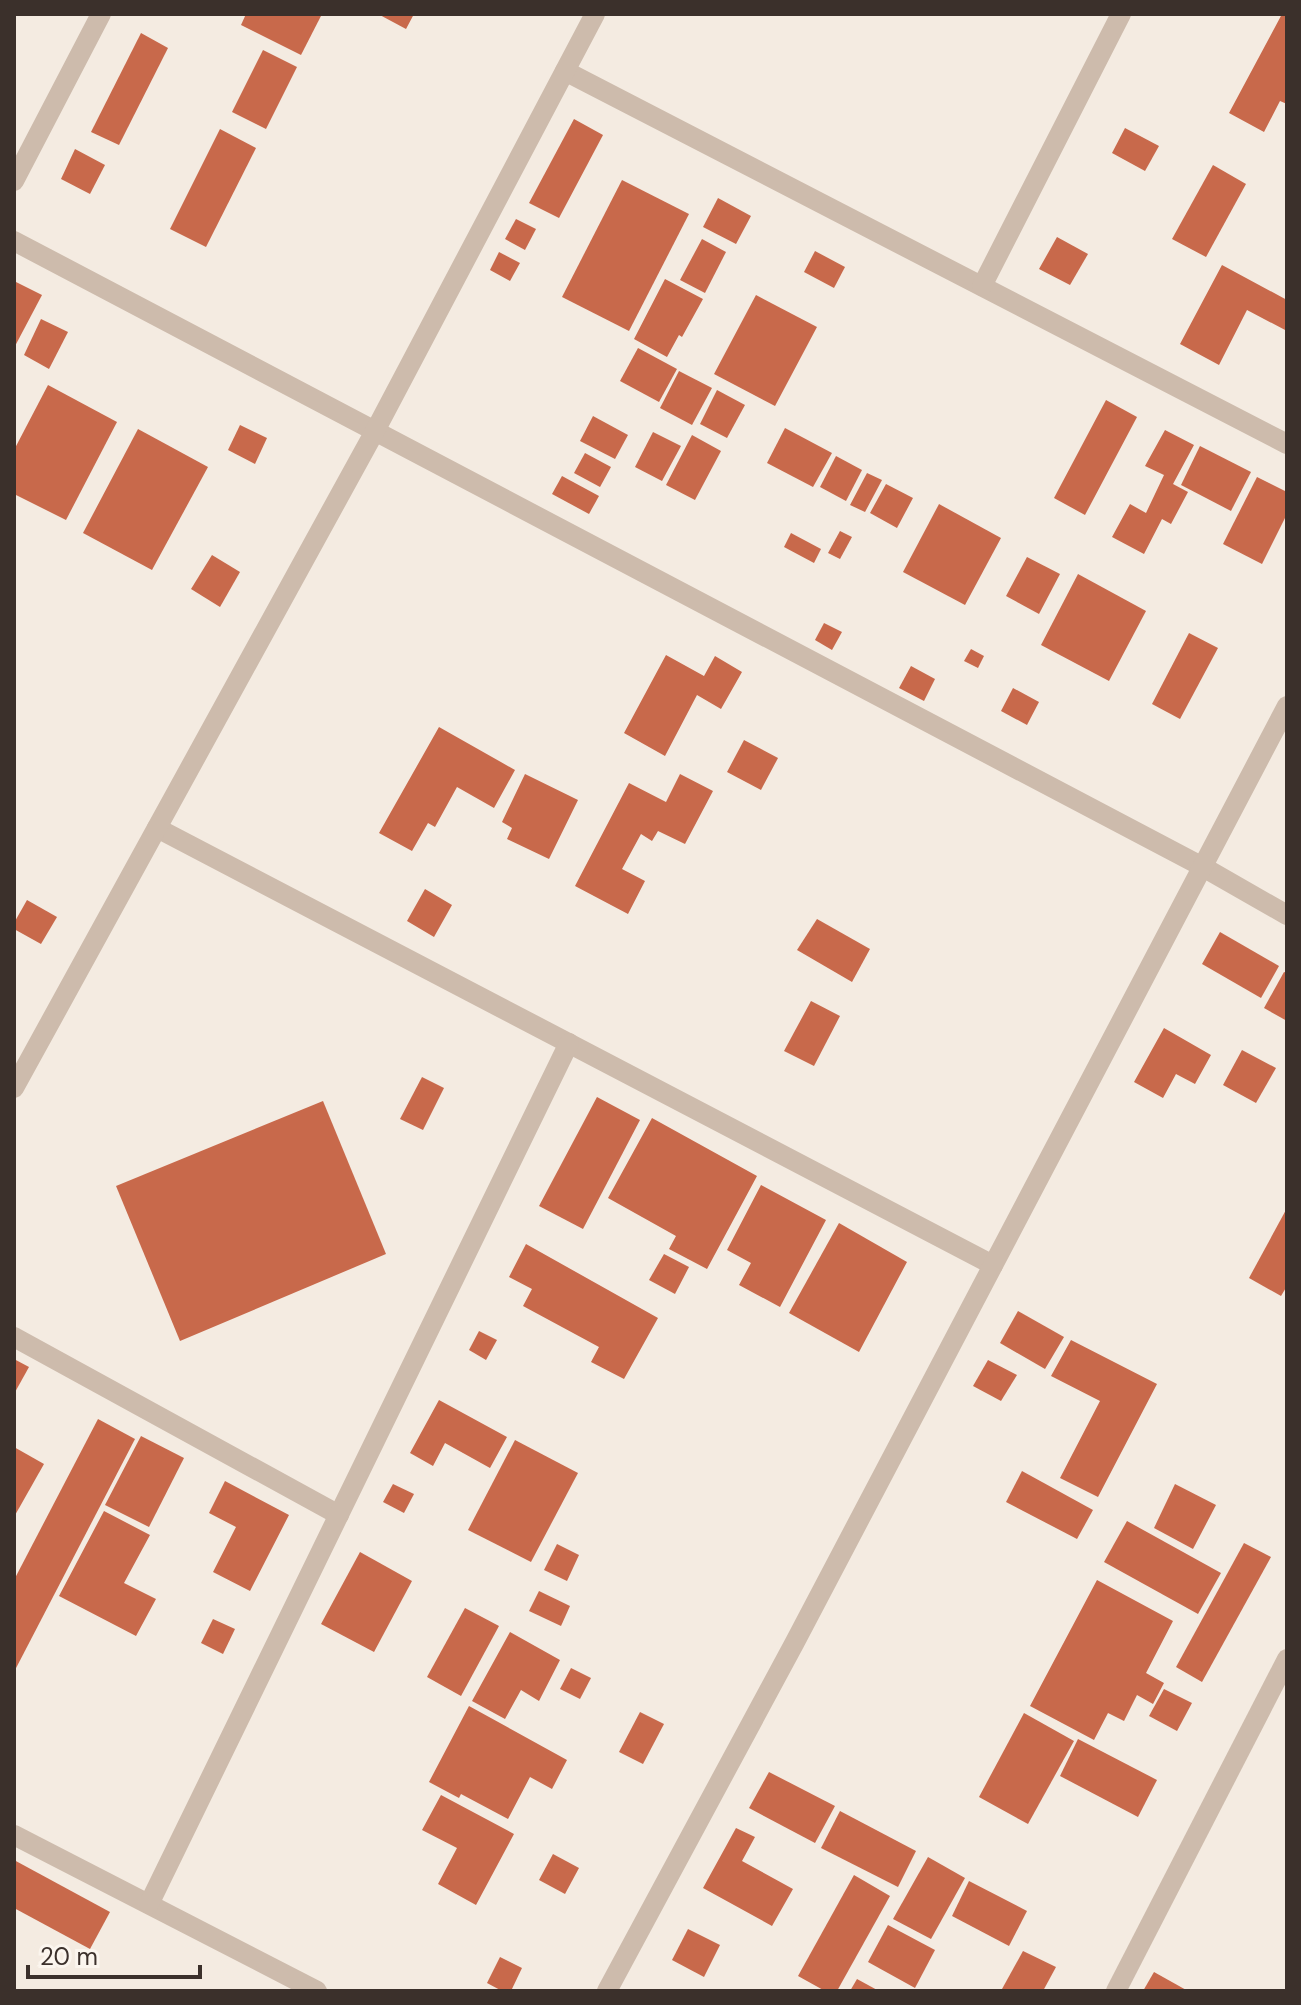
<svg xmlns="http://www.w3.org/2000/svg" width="1301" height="2005" font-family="'DM Sans',sans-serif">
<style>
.building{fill:#c8694b}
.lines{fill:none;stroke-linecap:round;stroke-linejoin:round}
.minor{stroke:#cdbbac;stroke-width:20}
</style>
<rect width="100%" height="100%" fill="#f4ebe1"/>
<g class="building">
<polygon points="246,14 322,14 301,55 241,25"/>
<polygon points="378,14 414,14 406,29"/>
<polygon points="1282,14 1287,14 1287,104 1280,101 1264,132 1229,113"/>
<polygon points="141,33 168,48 119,145 91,132"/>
<polygon points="263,50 297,67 266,129 232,112"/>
<polygon points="574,119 603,135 559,218 529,203"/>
<polygon points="1125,128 1159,146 1145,171 1112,153"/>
<polygon points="220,129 256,148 206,247 170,229"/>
<polygon points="75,149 105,165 90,194 61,179"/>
<polygon points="1213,165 1246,184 1206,257 1172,239"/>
<polygon points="622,180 689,214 629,331 562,297"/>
<polygon points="718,198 751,216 736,244 703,227"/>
<polygon points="516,219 536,229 525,250 505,239"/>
<polygon points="1057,237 1088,254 1070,285 1039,269"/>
<polygon points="702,239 726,252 705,293 680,280"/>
<polygon points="815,251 845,267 834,288 804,272"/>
<polygon points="499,252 520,263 510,281 490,270"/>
<polygon points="1222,265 1287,300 1287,331 1247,310 1219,365 1180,344"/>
<polygon points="665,279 703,299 682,337 679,335 667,357 634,339"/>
<polygon points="14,281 42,295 14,348"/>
<polygon points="756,295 817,327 775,406 714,374"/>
<polygon points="41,319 68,332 49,369 24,355"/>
<polygon points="638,348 677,369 659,402 620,381"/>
<polygon points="679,371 712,388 692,425 660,408"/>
<polygon points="48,385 117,422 66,520 14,494 14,450"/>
<polygon points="717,390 745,405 727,438 700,424"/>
<polygon points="1106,400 1137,417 1085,515 1054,498"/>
<polygon points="593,416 628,435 615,459 580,441"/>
<polygon points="240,425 267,438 255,464 228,450"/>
<polygon points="785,428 832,453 813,487 767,463"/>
<polygon points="138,429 208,467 152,570 83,533"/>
<polygon points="1165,430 1194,445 1173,484 1188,492 1171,524 1162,519 1144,554 1112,537 1130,504 1146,513 1164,475 1145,466"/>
<polygon points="653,432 681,446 662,481 635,467"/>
<polygon points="692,435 721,451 695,500 666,485"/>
<polygon points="1200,446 1251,472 1231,511 1181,485"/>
<polygon points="585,453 611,467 600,487 574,473"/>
<polygon points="836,456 862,470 846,501 820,487"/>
<polygon points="867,473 882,480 865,512 850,505"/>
<polygon points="562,476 599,496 589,514 552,494"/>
<polygon points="1257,477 1287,492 1287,514 1262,564 1223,544"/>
<polygon points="886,484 913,498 897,528 870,513"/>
<polygon points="939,504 1001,538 965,605 903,572"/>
<polygon points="840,531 852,537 840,559 828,553"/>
<polygon points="791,533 821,549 814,563 784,547"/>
<polygon points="212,555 240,572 220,607 191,589"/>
<polygon points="1027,557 1060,574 1039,614 1006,596"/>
<polygon points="1078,574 1146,611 1109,681 1041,645"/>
<polygon points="824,623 842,632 832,650 815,640"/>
<polygon points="1189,633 1218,648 1180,719 1152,704"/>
<polygon points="971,649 984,656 978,668 964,661"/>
<polygon points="666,655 704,676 715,656 742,672 721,709 697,695 665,756 624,733"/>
<polygon points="911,666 935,679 924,701 899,688"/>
<polygon points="1013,688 1039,702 1027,725 1001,711"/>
<polygon points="439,727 515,770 494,808 457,787 435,827 428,823 412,851 379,833"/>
<polygon points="744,740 778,758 761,790 727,772"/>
<polygon points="525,774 578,800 549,859 507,839 512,828 502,822"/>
<polygon points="680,774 713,791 685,844 658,831 652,841 641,834 622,869 645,881 628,914 575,886 629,783 666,802"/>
<polygon points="425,889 452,905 434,937 407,921"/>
<polygon points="27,900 57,917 41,944 14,929 14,923"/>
<polygon points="817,919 870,949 852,982 797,950"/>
<polygon points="1220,932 1279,966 1261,998 1202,964"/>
<polygon points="1284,972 1287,973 1287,1021 1264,1008"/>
<polygon points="811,1001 840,1016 814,1066 784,1051"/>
<polygon points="1164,1028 1211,1055 1195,1084 1176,1074 1163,1098 1134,1082"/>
<polygon points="1242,1050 1276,1068 1256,1103 1223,1085"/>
<polygon points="422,1077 444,1088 423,1130 400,1119"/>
<polygon points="597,1097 640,1120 583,1229 539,1206"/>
<polygon points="323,1101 386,1254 180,1341 116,1186"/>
<polygon points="652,1118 757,1176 707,1269 669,1249 676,1236 608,1198"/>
<polygon points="761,1185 826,1220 780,1307 739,1285 751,1263 727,1250"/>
<polygon points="1287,1208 1287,1286 1281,1296 1249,1278"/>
<polygon points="839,1223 907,1262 859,1352 789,1313"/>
<polygon points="526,1244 658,1318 624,1379 591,1362 599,1347 523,1306 532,1289 509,1277"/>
<polygon points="664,1254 689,1267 675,1294 649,1280"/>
<polygon points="1018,1311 1064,1337 1045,1369 1000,1343"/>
<polygon points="479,1331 497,1340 486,1360 469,1350"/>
<polygon points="1071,1340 1157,1384 1098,1497 1060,1478 1100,1401 1051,1376"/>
<polygon points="14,1359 29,1367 14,1394"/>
<polygon points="988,1360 1017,1375 1001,1401 973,1386"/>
<polygon points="439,1400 507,1437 490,1468 445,1443 433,1466 410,1453"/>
<polygon points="98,1419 135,1439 14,1672 14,1580"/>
<polygon points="141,1436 184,1458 149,1527 105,1505"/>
<polygon points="515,1440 578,1473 531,1562 468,1530"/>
<polygon points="14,1447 44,1464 14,1517"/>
<polygon points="1022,1471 1093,1510 1077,1539 1006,1502"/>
<polygon points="225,1481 289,1515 250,1591 213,1572 236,1527 209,1513"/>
<polygon points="393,1484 414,1494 404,1513 383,1502"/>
<polygon points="1175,1484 1216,1505 1193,1549 1154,1528"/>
<polygon points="104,1511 150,1535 124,1583 156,1599 136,1636 59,1596"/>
<polygon points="1127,1521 1221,1573 1198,1614 1104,1562"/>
<polygon points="1244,1543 1271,1557 1202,1682 1176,1667"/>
<polygon points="557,1544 579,1555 567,1581 544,1570"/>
<polygon points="360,1552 412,1581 374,1652 321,1624"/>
<polygon points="1097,1580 1173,1621 1146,1673 1164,1683 1153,1704 1137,1695 1124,1721 1108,1713 1094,1740 1030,1706"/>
<polygon points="539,1591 570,1606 561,1626 529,1611"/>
<polygon points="465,1608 499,1626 461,1696 427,1677"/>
<polygon points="213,1619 235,1629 223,1654 201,1643"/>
<polygon points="510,1632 560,1660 539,1701 521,1690 505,1719 472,1701"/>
<polygon points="571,1668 591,1678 580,1699 560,1689"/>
<polygon points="1164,1689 1192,1703 1177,1731 1149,1716"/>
<polygon points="469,1706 567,1760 552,1789 530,1777 508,1819 461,1794 459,1798 429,1782"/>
<polygon points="640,1712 664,1724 643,1764 619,1752"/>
<polygon points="1024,1713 1074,1741 1028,1824 979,1797"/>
<polygon points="1078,1739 1157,1780 1138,1817 1060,1776"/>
<polygon points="769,1772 835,1806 815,1843 749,1808"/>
<polygon points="441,1795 514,1834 476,1905 438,1884 457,1848 422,1830"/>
<polygon points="840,1811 916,1851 898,1887 821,1848"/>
<polygon points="736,1828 755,1837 742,1861 793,1889 772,1926 703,1888"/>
<polygon points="553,1854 579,1868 565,1894 539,1880"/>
<polygon points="928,1857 965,1878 931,1939 893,1919"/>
<polygon points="14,1860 110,1912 90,1949 14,1908"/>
<polygon points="854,1875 890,1896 837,1991 825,1991 798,1976"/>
<polygon points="969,1881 1027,1911 1009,1946 952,1916"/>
<polygon points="888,1925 935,1950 915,1988 868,1962"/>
<polygon points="688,1929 720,1945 704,1977 672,1960"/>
<polygon points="1023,1951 1056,1967 1043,1991 1002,1989"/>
<polygon points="500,1957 522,1968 511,1991 502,1991 487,1983"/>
<polygon points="1154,1972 1188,1991 1143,1991"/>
<polygon points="857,1979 879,1991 850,1991"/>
</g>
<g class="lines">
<g class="minor">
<polyline points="565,71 1287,444"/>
<polyline points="14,181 101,14"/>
<polyline points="14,241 1203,867 1287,915"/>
<polyline points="982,286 1121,14"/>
<polyline points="157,828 993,1265"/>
<polyline points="14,1088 375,431 595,14"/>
<polyline points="14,1337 339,1515"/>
<polyline points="14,1835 317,1991"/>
<polyline points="149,1904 569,1043"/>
<polyline points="607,1991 795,1642 1287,706"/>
<polyline points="1116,1991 1287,1659"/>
</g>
</g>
<rect width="1301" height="2005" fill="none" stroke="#3b302b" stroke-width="32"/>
<path d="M28 1965v12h172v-12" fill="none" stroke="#3b302b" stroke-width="4"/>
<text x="40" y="1965" font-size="24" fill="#3b302b" stroke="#fbf5ee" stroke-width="6" paint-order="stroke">20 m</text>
</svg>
